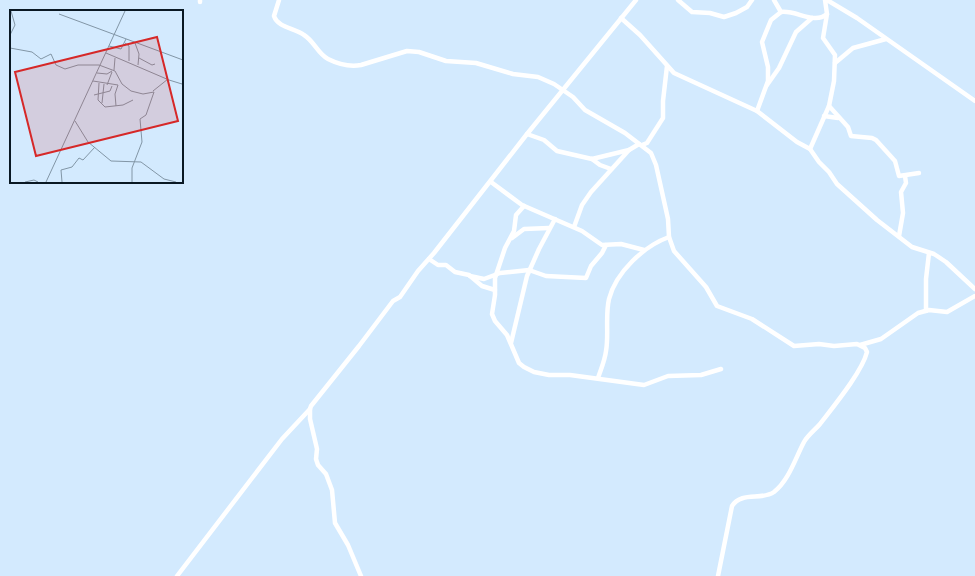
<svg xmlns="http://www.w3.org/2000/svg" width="975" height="576" font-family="Literata,serif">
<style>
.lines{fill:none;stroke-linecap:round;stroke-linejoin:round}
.street{stroke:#fff;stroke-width:4.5}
.inset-road{fill:none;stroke:#8296a6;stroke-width:1}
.view{fill:#d62828;fill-opacity:0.15;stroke:#d62828;stroke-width:2}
.inset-edge{fill:none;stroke:#091823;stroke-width:2}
</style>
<rect width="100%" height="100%" fill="#d3eafe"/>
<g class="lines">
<g class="street">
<polyline points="200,0 200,2"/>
<path d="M279,0L274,16C278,28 295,28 304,35C314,41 318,54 328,59C338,64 350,67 361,65L407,51L419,52L446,61L476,63L513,74L538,77L554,84L573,97L585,110L625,133L651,153L656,165L668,219L669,237L674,251L706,287L717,306L752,319L794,346L819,344L834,346L857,344L865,348L867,352C862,372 833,407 820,424C815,430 808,435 804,442C795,459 789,480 774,492C761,501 742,491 732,506L718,576"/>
<polyline points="678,0 692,12 710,13 724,17 736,13 747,7 752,0"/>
<polyline points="827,0 857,18 975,101"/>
<path d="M781,12C797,10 814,25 827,14"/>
<polyline points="621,18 640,35 674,73 757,111 797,142 810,149 819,162 829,172 837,184 877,220 912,247 934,254 946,262 975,289"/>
<polyline points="835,63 853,48 886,39"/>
<polyline points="767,85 779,68 796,32 812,18"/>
<polyline points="829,106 848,127 851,136 872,138 876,140 895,161 899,176 919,173"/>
<polyline points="757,111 768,81 768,67 762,42 771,20 781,12 774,0"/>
<polyline points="824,116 838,118"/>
<polyline points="527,134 544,140 557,151 592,159 629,150"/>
<polyline points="642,145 647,143 663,118 663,101 667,66"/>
<polyline points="810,149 829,106 834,81 835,55 823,38 827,14 825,0"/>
<polyline points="592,159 600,165 611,169"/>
<polyline points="491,182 522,205 582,231 602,245 621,244 644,250"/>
<polyline points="524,206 516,215 514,231 505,248 495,278 495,295 492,314 495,321 507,335 519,363 524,367 534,372 549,375 570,375 644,385 668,376 701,375 721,369"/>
<polyline points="574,227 582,205 591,192 629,150 639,144"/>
<polyline points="899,236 903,213 901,192 906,183 905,176"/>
<polyline points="512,238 524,229 549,228"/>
<polyline points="429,259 438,265 446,265 455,272 469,275 482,286 495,290"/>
<polyline points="470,276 484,279 500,273 529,270 546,276 586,278 591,266 602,253 606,245"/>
<polyline points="926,311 926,279 929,253"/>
<polyline points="511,343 527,276 539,249 555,219"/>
<polyline points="860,345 881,339 918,313 929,310 947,312 975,296"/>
<path d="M598,378C601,369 605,360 606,351C609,335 605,316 609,299C616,272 644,246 669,237"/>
<polyline points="310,409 310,419 317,449 316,459 318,465 326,474 332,490 335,523 348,545 361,576"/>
<polyline points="177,576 282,439 310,409 311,406 359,346 393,301 400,297 418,271 434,253 527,134 636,0"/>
</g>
</g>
<g transform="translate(10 10)">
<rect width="173" height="173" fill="#d3eafe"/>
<path class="inset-road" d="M49,4L173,50M0,25L5,15L1,1M115,33L119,36V51M125,33L129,44L128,55M99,36L111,39L116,29M0,38L22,42L31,49L41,44L46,55L55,59L68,55H89L105,61L112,74L121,81L133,84L144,82L136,105L130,109L132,132L122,158V172M96,43L159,70L172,74L173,71M129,48L142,55L145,54M104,60L105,48M87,63L97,64L102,61M83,71L108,75M89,73L88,90L95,97L113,95L123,90M97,75L102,62M143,81L158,69M84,85L100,81L102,76M92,93L94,74M106,96L105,84L108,75M65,111L78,132L101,151L131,152L154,169L166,172M15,172L24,170L28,172M36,172L115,1M52,172L51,160L62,157L69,148L73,150L85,137"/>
<path class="view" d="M147,27L168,111L26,146L5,62Z"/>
<rect width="173" height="173" class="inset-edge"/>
</g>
</svg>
